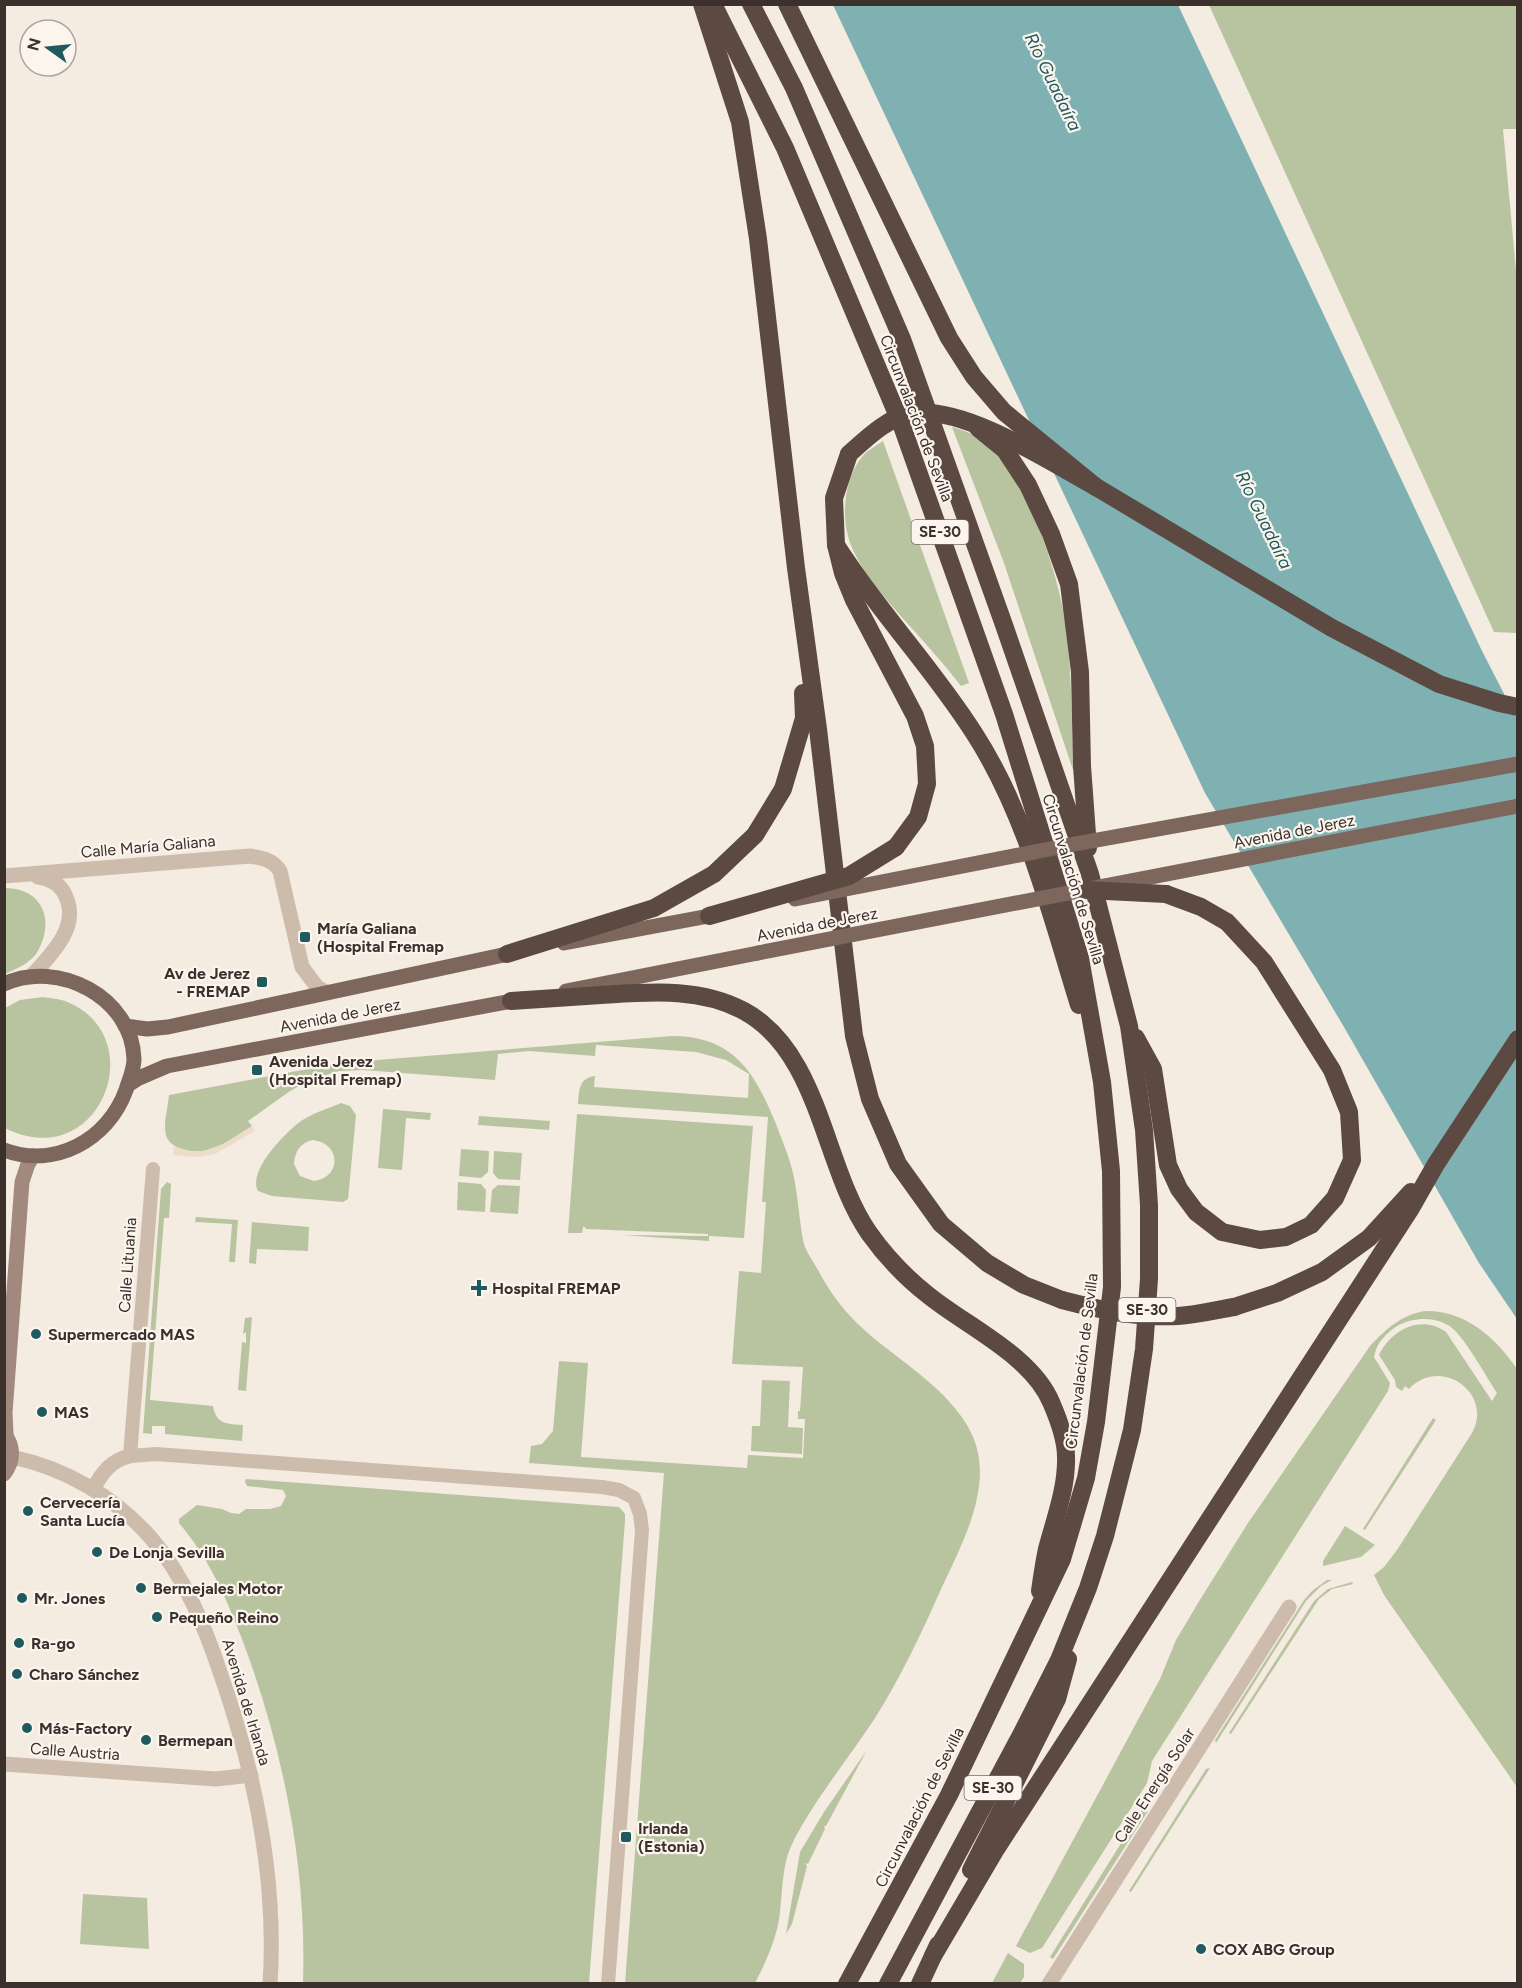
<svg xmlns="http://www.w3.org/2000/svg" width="1522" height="1988" font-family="Figtree,sans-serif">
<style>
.green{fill:#b8c4a0;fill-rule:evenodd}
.plaza{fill:#ecdcc8}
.water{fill:#7fb0b2}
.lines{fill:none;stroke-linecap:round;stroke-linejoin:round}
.pedestrian{stroke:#cdbbac;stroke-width:14}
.minor{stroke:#cdbbac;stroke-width:15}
.tertiary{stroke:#cdbbac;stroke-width:15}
.secondary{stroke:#a18a7d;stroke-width:15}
.primary{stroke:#7d675c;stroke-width:15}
.motorway{stroke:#5c4a42;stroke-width:18}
.primary-bridge{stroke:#7d675c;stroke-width:15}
.motorway-bridge{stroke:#5c4a42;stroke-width:18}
.poi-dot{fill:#1f5a5e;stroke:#fbf5ee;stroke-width:2}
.labels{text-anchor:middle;stroke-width:4.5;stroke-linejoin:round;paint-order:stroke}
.shield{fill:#fbf5ee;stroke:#756b66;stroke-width:1.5}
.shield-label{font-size:15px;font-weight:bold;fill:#3b302b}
.street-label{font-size:16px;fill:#3b302b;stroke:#fbf5ee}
.poi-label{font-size:16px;font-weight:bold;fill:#3b302b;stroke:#fbf5ee;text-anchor:start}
.water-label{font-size:18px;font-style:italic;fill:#1f5a5e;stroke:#fbf5ee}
</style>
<rect width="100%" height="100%" fill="#f4ebe1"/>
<g class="green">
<polygon points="1209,5 1517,5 1517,129 1503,129 1518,293 1517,633 1494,632"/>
<path d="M952,427C969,431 983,439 995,451C1030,487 1060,579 1066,628C1072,675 1072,722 1073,770L1004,563Z"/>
<path d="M883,441L969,683L961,686C944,664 926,644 907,623C887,600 866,578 853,550C840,522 843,482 861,458C866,451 876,446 883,441Z"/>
<path d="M5,888C44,888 56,923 36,954C30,963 14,970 5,974Z"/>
<path d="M43,997C50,998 59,999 65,1001C154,1035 100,1176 5,1128V1008L20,1000Z"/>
<path d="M672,1036C734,1036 755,1073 776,1124C782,1140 789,1156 793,1173C798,1195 799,1218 803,1240C805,1251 813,1261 818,1270C827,1287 838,1303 851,1317C887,1355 939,1379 967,1425C978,1443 982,1465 979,1486C975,1520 957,1555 942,1587C922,1632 901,1677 875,1718C849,1758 814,1800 793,1842C781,1865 783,1894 779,1920C775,1942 765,1964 755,1983H625L664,1473L529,1463L531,1446L542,1444L553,1431L559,1361L588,1363L581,1457L747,1468L748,1455L803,1458L805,1419H798V1411H800L803,1367L732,1364L739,1271L761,1273L766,1202H762L768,1117L578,1104C579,1090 579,1078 595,1076L594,1087L748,1098L749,1074L726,1060L696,1052L596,1045L595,1056L529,1051L498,1054L495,1080L363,1070L339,1071L311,1080L290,1091L248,1121L252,1126C231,1140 208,1158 182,1149C176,1147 170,1144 167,1138C162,1127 168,1108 169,1095L340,1063Z"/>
<path d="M341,1103L350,1106L356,1115L348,1199L343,1202L272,1196L258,1191C247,1171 286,1132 301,1121C313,1113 327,1109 341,1103ZM313,1140C341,1143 342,1177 314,1181L300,1176L294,1164C295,1151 300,1143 313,1140Z"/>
<polygon points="383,1109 431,1113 430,1120 406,1118 402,1170 378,1168"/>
<polygon points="577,1114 753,1126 744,1238 709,1236 709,1241 621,1235 708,1236 708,1234 586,1229 585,1227 583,1227 582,1233 568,1233"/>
<polygon points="479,1116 550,1121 549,1130 478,1125"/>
<polygon points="461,1149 489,1151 488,1172 481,1178 459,1176"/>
<polygon points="494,1151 522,1153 520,1180 498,1179 493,1173"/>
<path d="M167,1182L171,1184L169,1218H164L150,1400L213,1406C216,1424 227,1424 243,1425L242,1441L165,1434V1426H152V1434L143,1433L161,1189Z"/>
<polygon points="458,1182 481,1184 486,1190 485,1212 457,1210"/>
<polygon points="498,1185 520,1186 518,1214 490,1212 492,1190"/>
<polygon points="196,1217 238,1220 235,1262 229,1262 232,1224 195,1222"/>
<polygon points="252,1222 309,1227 308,1251 257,1249 256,1264 249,1263"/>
<path d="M1425,1311C1465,1310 1496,1338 1517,1369V1787L1384,1595L1374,1575L1384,1567L1397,1550L1472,1433C1494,1394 1441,1355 1409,1389L1405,1386L1402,1391L1396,1387L1395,1380L1379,1355C1391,1330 1421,1314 1446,1332L1492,1401L1497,1393C1487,1378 1465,1338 1452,1328C1438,1316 1414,1317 1399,1325C1387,1332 1376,1343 1374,1357L1390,1383L1388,1391L1152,1761L1147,1783L1042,1948L1030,1953L1016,1946L1160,1679L1176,1640L1198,1603L1248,1523L1370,1346C1386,1329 1401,1315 1425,1311Z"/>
<polygon points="252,1317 246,1391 238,1390 242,1342 246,1343 246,1332 243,1334 245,1318"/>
<polygon points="762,1380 790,1381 788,1427 803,1428 802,1454 751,1451 752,1426 760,1426"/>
<polygon points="1433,1418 1436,1420 1365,1530 1363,1529"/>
<path d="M246,1479L619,1507L625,1514V1521L589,1983H303C307,1866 283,1748 242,1639C226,1597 208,1557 179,1523V1519L197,1505L222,1509L231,1513L239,1514L246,1509H270L281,1506L286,1496L283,1490L247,1486L245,1482Z"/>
<polygon points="1345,1526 1375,1545 1361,1557 1323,1566 1323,1561"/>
<polygon points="1327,1580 1332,1580 1321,1586 1306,1601 1216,1743 1215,1740 1304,1600 1312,1591"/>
<polygon points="1352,1582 1353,1584 1332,1589 1319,1599 1231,1734 1229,1733 1314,1601 1328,1589"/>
<polygon points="867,1750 826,1826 824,1826 825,1829 808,1864 805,1863 807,1866 792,1924 786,1934 800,1852 824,1812"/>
<polygon points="1210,1768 1131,1892 1129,1891 1206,1769"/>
<polygon points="1143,1808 1148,1811 1053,1959 1050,1957"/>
<polygon points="83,1894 147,1898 149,1949 80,1944"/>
<polygon points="1008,1953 1024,1964 1024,1977 1020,1983 992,1983"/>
</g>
<polygon class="plaza" points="252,1126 255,1131 215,1154 196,1157 173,1155 174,1146 189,1151 204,1151 223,1144"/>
<polygon class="water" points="833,5 1178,5 1482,651 1517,719 1517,1319 1479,1263 1344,1027 1205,793"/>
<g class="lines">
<polyline class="pedestrian" points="153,1169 130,1456 156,1454 602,1487 619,1490 634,1498 640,1514 642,1530 608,1984"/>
<g class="minor">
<path d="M4,876L250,856C263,858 273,860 280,871L302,967L317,987L326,992"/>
<path d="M31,977C50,955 80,928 66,897C61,884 51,879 38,877"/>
<path d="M93,1489C102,1473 111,1460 130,1456"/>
<polyline points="4,1764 216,1779 251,1775"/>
<polyline points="1049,1984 1289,1607"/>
</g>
<path class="tertiary" d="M12,1457C65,1468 115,1497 151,1538C185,1577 205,1627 221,1675C255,1773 277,1879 270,1984"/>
<g class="secondary">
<path d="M4,1433C14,1446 14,1461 4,1474"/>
<polyline points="6,1434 5,1413 22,1182 28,1164 33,1156"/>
</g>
<g class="primary">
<polyline points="564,943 709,916"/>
<path d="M4,984C58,959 132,997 134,1059C134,1070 129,1080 126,1090C108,1140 55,1169 4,1150"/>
<polyline points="566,991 758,953"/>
<polyline points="125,1026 147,1029 168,1027 517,952"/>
<polyline points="128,1085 139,1078 167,1066 522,999"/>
</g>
<g class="motorway">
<polyline points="702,4 740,122 758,239 796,568 818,729 854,1036 870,1099 898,1164 941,1224 987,1263 1024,1285 1062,1300"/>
<polyline points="713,4 785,148 902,426 1004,714 1080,958 1102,1082 1111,1171 1112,1287 1096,1422 1086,1478 1062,1559 949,1795 847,1984"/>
<polyline points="751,4 794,88 902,339 1004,625 1090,874 1129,1026 1144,1130 1149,1205 1149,1279 1144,1349 1132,1430 1105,1536 1088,1588 1059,1660 1022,1733 888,1984"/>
<polyline points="787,4 949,338 974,377 1004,412 1096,487 1332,628 1439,684 1499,703 1518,707"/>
<polyline points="978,428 1005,450 1028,485 1051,534 1069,584 1080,672 1082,766 1088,848"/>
<polyline points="849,454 834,498 836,545 843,573 854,600 915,716 925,746 927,784 918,817 896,847"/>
<path d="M836,545C878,611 932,667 974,733C1026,813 1051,915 1079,1005"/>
<polyline points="507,954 654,908 714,874 755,835 783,789 804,718 803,693"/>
<path d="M511,1001C541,999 571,997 601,995C649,992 700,987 744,1011C821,1053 823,1167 869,1233C886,1257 905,1277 928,1295C966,1326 1031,1355 1051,1402C1058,1418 1066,1439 1066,1457C1067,1487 1055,1519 1047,1549C1044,1563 1042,1577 1040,1591"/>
<polyline points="1136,1038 1153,1069 1168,1165 1179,1189 1196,1212 1222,1232 1260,1240 1286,1237 1311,1225 1335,1198 1352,1160 1349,1112 1332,1070 1264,962 1227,922 1201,907 1166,894"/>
<polyline points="1234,1307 1277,1293 1322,1272 1369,1238 1411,1192"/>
<polyline points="971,1870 1057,1699 1068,1659"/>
<polyline points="933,1956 996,1849 1411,1208 1436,1164 1518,1039"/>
<polyline points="920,1984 938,1945"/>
</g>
<g class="primary-bridge">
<polyline points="795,899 1075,844 1518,764"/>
<polyline points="758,953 1518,806"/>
</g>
<g class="motorway-bridge">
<path d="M849,454C868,437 888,417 914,413C967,407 1050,462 1096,487"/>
<polyline points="1086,890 1166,894"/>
<polyline points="709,916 849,876 896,847"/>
<path d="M1062,1300C1100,1310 1138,1318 1178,1316C1197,1315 1216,1310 1234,1307"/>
</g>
</g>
<g class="poi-dot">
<rect x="299" y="931" width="12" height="12" rx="3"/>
<rect x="256" y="976" width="12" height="12" rx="3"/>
<rect x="251" y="1064" width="12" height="12" rx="3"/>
<path d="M476 1279h6v6h6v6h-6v6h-6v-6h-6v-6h6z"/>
<circle cx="36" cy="1334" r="6"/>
<circle cx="42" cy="1412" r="6"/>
<circle cx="28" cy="1511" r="6"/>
<circle cx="97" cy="1552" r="6"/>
<circle cx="141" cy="1588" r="6"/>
<circle cx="22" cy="1598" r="6"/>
<circle cx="157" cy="1617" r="6"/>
<circle cx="19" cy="1643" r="6"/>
<circle cx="17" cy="1674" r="6"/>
<circle cx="27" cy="1728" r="6"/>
<circle cx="146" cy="1740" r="6"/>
<rect x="620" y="1831" width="12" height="12" rx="3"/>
<circle cx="1201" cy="1949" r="6"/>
</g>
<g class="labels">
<g class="shield">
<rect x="911.5" y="520" width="57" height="24" rx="4.5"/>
<rect x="1118.5" y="1298" width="57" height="24" rx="4.5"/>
<rect x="964.5" y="1776" width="57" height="24" rx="4.5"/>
</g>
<g class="shield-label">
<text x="940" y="537">SE-30</text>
<text x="1147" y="1315">SE-30</text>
<text x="993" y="1793">SE-30</text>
</g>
<g class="street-label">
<text transform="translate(917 418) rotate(69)" y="6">Circunvalación de Sevilla</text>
<text transform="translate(1294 831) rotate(-11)" y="6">Avenida de Jerez</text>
<text transform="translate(148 846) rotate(-5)" y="6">Calle María Galiana</text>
<text transform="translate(1074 879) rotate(73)" y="6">Circunvalación de Sevilla</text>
<text transform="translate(817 924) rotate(-11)" y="6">Avenida de Jerez</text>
<text transform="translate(340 1015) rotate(-11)" y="6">Avenida de Jerez</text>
<text transform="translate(127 1265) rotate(-86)" y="6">Calle Lituania</text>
<text transform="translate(1081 1361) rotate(-83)" y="6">Circunvalación de Sevilla</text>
<text transform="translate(247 1702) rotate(73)" y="6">Avenida de Irlanda</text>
<text transform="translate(75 1751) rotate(4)" y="6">Calle Austria</text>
<text transform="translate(1154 1785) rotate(-57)" y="6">Calle Energía Solar</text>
<text transform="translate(919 1807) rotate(-63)" y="6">Circunvalación de Sevilla</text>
</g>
<g class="poi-label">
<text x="317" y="934">María Galiana<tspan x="317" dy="18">(Hospital Fremap</tspan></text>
<text x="250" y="979" text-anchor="end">Av de Jerez<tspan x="250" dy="18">- FREMAP</tspan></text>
<text x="269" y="1067">Avenida Jerez<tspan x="269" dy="18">(Hospital Fremap)</tspan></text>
<text x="492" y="1294">Hospital FREMAP</text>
<text x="48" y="1340">Supermercado MAS</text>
<text x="54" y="1418">MAS</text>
<text x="40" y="1508">Cervecería<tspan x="40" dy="18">Santa Lucía</tspan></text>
<text x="109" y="1558">De Lonja Sevilla</text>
<text x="153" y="1594">Bermejales Motor</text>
<text x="34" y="1604">Mr. Jones</text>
<text x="169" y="1623">Pequeño Reino</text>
<text x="31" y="1649">Ra-go</text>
<text x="29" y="1680">Charo Sánchez</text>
<text x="39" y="1734">Más-Factory</text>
<text x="158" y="1746">Bermepan</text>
<text x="638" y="1834">Irlanda<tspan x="638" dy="18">(Estonia)</tspan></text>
<text x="1213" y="1955">COX ABG Group</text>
</g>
<g class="water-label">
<text transform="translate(1053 82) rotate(64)" y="6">Río Guadaíra</text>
<text transform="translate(1264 520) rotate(64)" y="6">Río Guadaíra</text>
</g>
</g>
<rect width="1522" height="1988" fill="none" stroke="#3b302b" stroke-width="12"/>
<g transform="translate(48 48) rotate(285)"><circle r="28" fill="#fbf5ee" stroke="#aea6a0" stroke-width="1.5"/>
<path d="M0-4.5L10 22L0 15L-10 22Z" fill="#1f5a5e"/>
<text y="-9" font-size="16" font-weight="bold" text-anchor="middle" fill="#3b302b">N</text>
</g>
</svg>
